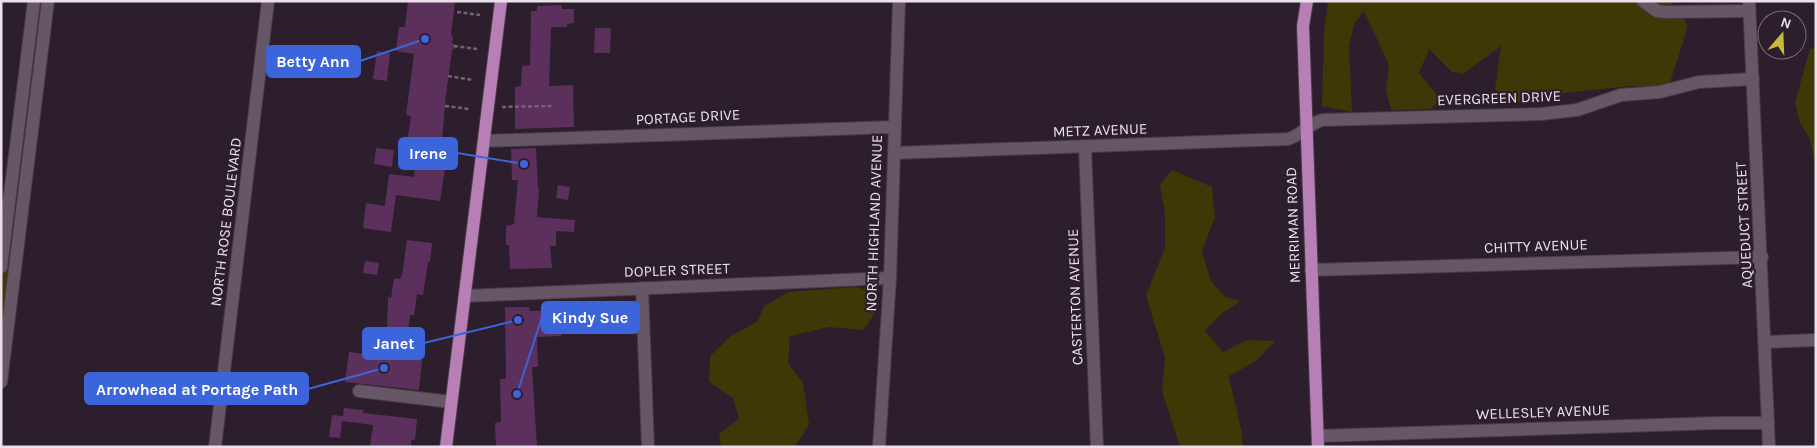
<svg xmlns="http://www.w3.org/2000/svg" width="1817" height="448" font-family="Karla,sans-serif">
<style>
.green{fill:#3e3806}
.building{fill:#5c305c}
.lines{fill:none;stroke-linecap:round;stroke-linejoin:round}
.minor-casing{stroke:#483b47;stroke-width:14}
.major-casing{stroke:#483b47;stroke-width:14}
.path{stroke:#716470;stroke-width:2.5;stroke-dasharray:4 2.5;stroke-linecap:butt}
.minor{stroke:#675666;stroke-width:12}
.major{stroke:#b77fb5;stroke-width:12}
.labels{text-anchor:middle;stroke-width:4.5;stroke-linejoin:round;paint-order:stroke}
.street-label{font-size:15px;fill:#ebe1ea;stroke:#2c1e2c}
.leader{fill:none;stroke:#3c64db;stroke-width:2}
.callout-dot{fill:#3c64db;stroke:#2c1e2c;stroke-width:2}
.callout{fill:#3c64db;stroke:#3c64db;stroke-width:2}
.callout-label{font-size:16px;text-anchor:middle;font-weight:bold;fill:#fff}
</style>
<rect width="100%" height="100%" fill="#2c1e2c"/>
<g class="green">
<polygon points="1328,1 1671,1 1688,26 1669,86 1631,86 1553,94 1526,103 1502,100 1495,89 1501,46 1463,74 1452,72 1429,49 1419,73 1440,99 1431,109 1391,110 1386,90 1389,65 1364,11 1354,24 1349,46 1352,112 1322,106 1324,32"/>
<polygon points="1816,48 1816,171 1810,139 1799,121 1795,102 1810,49"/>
<polygon points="29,61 33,63 14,219 9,218"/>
<path d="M1172,170L1212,187L1215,217L1202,251L1211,281L1225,297L1240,301L1220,315L1205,331L1223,352L1247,340L1275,341L1256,361L1229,376C1233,400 1242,423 1243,447H1180L1162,391L1165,358L1146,295L1165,248V213L1160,185Z"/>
<polygon points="11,250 1,329 1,287 6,251"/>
<path d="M854,287L873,291C879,311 875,314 863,330L829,327L790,336L788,363L803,383L809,424L795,447H721L719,434L739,419L733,398L709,382L710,356L731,336L758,321L764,306L789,292Z"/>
</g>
<g class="building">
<polygon points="408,1 455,1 451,35 453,36 452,43 458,46 452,50 446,95 440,161 446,162 440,201 396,195 391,232 363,228 366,203 385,206 389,174 414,177 417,151 406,149 411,116 406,115 414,54 396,51 399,27 405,27"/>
<polygon points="562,5 562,9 574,9 574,23 567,24 567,27 551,27 549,86 573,85 574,127 515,129 515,87 521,86 522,66 530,65 531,11 537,11 537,6"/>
<polygon points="595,28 611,28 610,53 594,53"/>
<polygon points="377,51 390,53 387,81 373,79"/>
<polygon points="376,148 394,150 392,167 374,164"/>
<polygon points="536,148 538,189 539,189 537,217 575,220 574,232 556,231 556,246 550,246 552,268 510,269 509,245 506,245 506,226 514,224 518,180 512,180 511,149"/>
<polygon points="558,185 570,187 568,200 556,198"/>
<polygon points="407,240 432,243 430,262 428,262 423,295 417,294 414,315 410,315 408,330 401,329 401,334 390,333 390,331 387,330 388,297 391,298 394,278 400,279 402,275"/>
<polygon points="365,261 379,263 377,275 363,273"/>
<polygon points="505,307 529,307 530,311 560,310 561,336 537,337 538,367 532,367 537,447 496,447 495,423 501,422 500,379 506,379"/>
<polygon points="349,352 422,360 419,390 345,382"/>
<polygon points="344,408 363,410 363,413 417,419 415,440 411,440 411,447 370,447 373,425 342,421 340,438 329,437 332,415 343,416"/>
</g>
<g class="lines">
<g class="minor-casing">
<g id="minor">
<polyline points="1643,1 1657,11 1665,12 1749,11"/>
<polyline points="1749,1 1769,447"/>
<polyline points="484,141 894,127"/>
<polyline points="1085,147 1097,447"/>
<path d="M894,153L1288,139C1302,135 1308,124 1322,120L1541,114L1577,110L1621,95L1660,92L1699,82L1753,79"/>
<polyline points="1,267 34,1"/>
<polyline points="1311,270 1762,257"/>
<polyline points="642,288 648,447"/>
<polyline points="465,296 890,278"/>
<polyline points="1765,342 1816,340"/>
<polyline points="1,382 48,1"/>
<polyline points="359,391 451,402"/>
<polyline points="1318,436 1718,423 1768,423"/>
<polyline points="215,447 268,1"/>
<polyline points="879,447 890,278 899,1"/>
</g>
</g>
<g class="major-casing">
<g id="major">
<polyline points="1307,1 1303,26 1318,447"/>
<polyline points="446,447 501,1"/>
</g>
</g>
<g class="path">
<polyline points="457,12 480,15"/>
<polyline points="454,46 477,49"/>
<polyline points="448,76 473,80"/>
<polyline points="445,106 469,109"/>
<polyline points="502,107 552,106"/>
</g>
<use href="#minor" class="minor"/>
<use href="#major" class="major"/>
</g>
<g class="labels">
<g class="street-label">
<text transform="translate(1499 98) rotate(-2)" y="5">EVERGREEN DRIVE</text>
<text transform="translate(688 117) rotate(-3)" y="5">PORTAGE DRIVE</text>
<text transform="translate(1100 130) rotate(-2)" y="5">METZ AVENUE</text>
<text transform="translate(226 222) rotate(-83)" y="5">NORTH ROSE BOULEVARD</text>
<text transform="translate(874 223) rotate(-88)" y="5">NORTH HIGHLAND AVENUE</text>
<text transform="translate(1293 225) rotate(-92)" y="5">MERRIMAN ROAD</text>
<text transform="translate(1744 225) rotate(-93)" y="5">AQUEDUCT STREET</text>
<text transform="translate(1536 246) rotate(-2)" y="5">CHITTY AVENUE</text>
<text transform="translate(677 270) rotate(-2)" y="5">DOPLER STREET</text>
<text transform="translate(1075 297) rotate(-92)" y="5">CASTERTON AVENUE</text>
<text transform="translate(1543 412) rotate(-2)" y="5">WELLESLEY AVENUE</text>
</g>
</g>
<path class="leader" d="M425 39L360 61M524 164L457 153M517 394L542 317M518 320L424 343M384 368L308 389"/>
<g class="callout-dot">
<circle cx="425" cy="39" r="5"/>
<circle cx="524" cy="164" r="5"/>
<circle cx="517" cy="394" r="5"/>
<circle cx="518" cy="320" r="5"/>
<circle cx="384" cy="368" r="5"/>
</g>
<g class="callout">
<rect x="267" y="46" width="93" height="31" rx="5"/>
<rect x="399" y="138" width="58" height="31" rx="5"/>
<rect x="542" y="302" width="97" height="31" rx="5"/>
<rect x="363" y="328" width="61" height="31" rx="5"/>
<rect x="85" y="373" width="223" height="31" rx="5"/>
</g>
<g class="callout-label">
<text x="313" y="67">Betty Ann</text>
<text x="428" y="159">Irene</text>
<text x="590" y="323">Kindy Sue</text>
<text x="394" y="349">Janet</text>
<text x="197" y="395">Arrowhead at Portage Path</text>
</g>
<rect width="1817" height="448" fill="none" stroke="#ebe1ea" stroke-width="5"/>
<g transform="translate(1782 35) rotate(19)"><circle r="24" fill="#2c1e2c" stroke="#786c78"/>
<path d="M0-4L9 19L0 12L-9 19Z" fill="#c9ba3a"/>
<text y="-8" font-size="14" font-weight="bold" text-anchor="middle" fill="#ebe1ea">N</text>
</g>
</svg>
